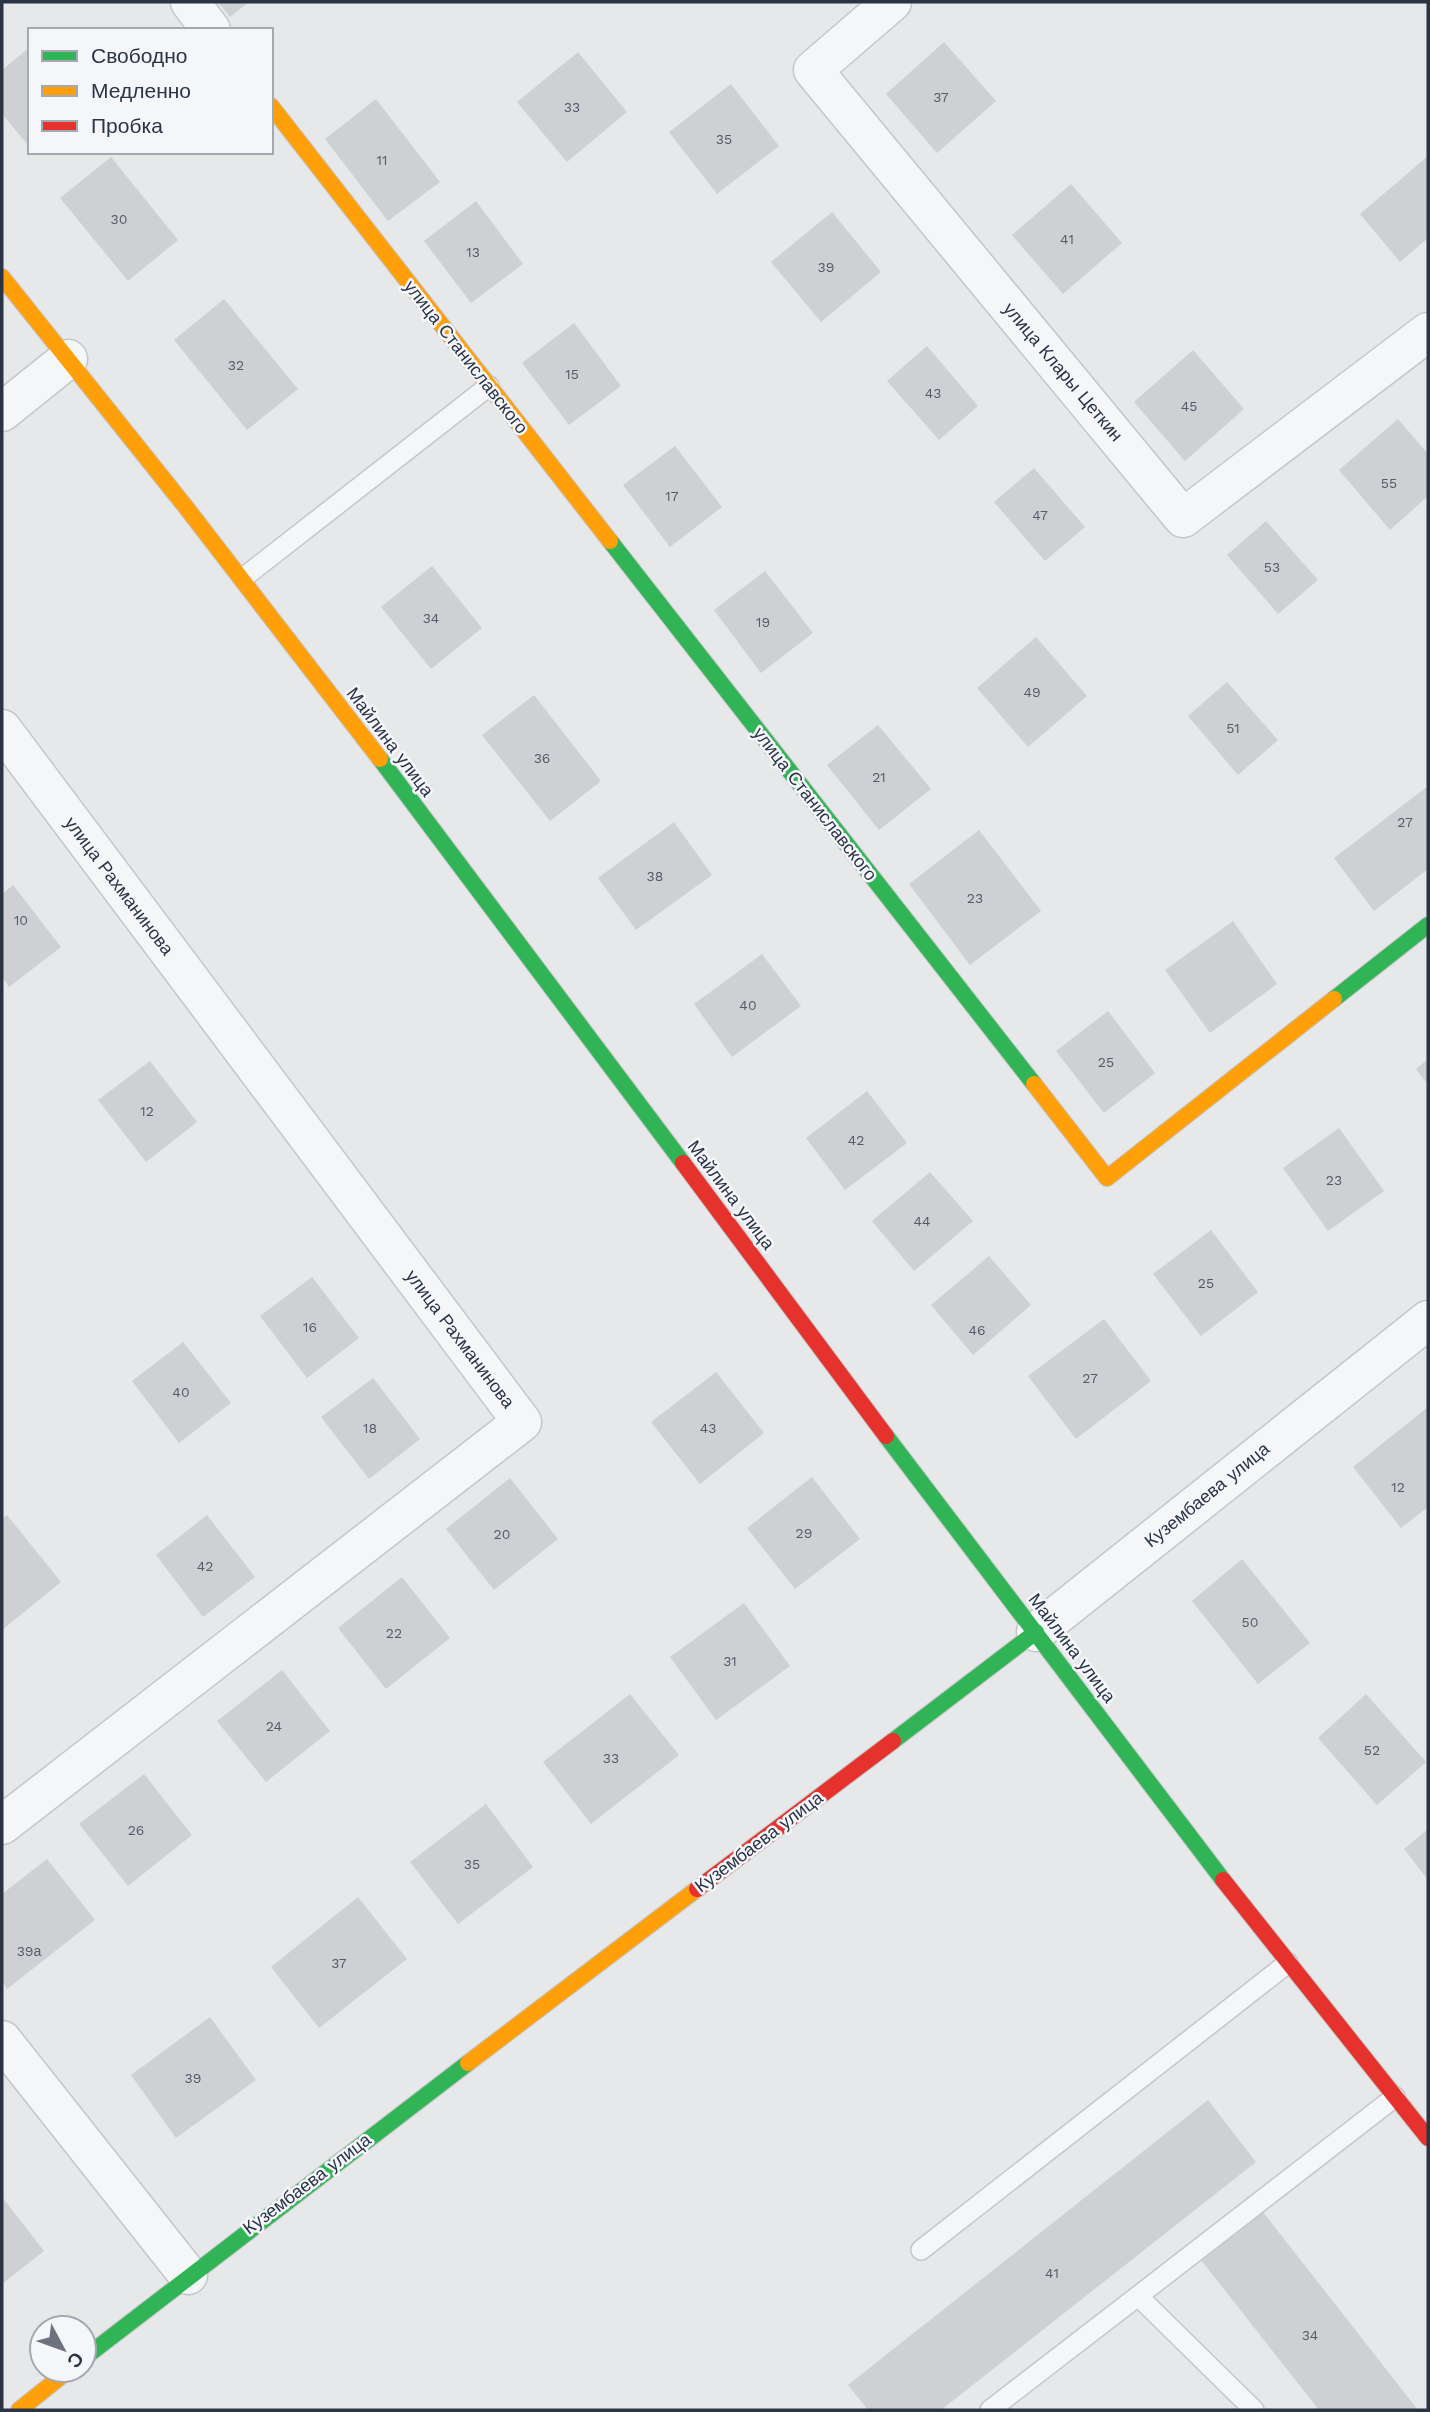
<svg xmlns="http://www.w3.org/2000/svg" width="1430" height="2412" font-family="'Work Sans',sans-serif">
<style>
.building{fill:#ced0d3}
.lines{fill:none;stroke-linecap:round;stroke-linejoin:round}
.lane-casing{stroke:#c4c6c8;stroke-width:22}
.street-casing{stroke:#c4c6c8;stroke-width:41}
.fast-casing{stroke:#c4c6c8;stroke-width:18}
.slow-casing{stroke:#c4c6c8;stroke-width:18}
.jam-casing{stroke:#c4c6c8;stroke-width:18}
.lane{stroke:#f5f6f7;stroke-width:19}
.street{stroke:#f5f6f7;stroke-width:38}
.fast{stroke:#30b455;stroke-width:16}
.slow{stroke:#ff9f0a;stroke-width:16}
.jam{stroke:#e5322d;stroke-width:16}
.labels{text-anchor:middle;stroke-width:5;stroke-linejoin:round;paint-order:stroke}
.number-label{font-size:14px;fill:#545c69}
.street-label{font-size:18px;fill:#2b3445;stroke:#f4f6f9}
</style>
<rect width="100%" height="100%" fill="#e6e8ea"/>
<g class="building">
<polygon points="218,2 249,2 230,17"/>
<polygon points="944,42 996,101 937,153 886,94"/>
<polygon points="30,47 30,143 28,145 2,114 2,70"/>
<polygon points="578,52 627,112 567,162 517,102"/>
<polygon points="731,84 779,146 717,194 669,132"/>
<polygon points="376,99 440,182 388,221 325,139"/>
<polygon points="1428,156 1428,238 1400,262 1360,214"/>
<polygon points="111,157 178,240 128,281 60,198"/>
<polygon points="1071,184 1122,243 1063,294 1012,235"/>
<polygon points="476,201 523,264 471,303 424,241"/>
<polygon points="832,212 881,272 821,322 771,262"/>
<polygon points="224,299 298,389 247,430 174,340"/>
<polygon points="574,323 621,386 569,425 522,363"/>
<polygon points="927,346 978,406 939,440 887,381"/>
<polygon points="1193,350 1244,409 1185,461 1134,402"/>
<polygon points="1398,419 1428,454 1428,496 1390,530 1339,470"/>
<polygon points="675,446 722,507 670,547 623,485"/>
<polygon points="1034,468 1085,527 1045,561 994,502"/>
<polygon points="1266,521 1318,580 1278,614 1227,555"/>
<polygon points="432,566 482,628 431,669 381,607"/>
<polygon points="765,571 813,633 761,673 714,610"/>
<polygon points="1036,637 1087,696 1028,747 977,688"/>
<polygon points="1227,682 1278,740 1238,775 1188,716"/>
<polygon points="534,695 601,781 550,821 482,735"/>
<polygon points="878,725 931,789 879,830 827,765"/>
<polygon points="1428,786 1428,869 1374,911 1334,858"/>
<polygon points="674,822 712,875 636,930 598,878"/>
<polygon points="979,830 1041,911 970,965 909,884"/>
<polygon points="13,885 61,947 9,987 2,977 2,894"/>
<polygon points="1233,921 1277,984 1210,1033 1165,970"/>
<polygon points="762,954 801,1006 732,1057 694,1004"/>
<polygon points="1108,1011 1155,1073 1104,1113 1056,1051"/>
<polygon points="1428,1059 1428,1085 1416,1069"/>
<polygon points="150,1061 197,1122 146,1162 98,1100"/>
<polygon points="867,1091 907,1143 845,1190 806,1138"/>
<polygon points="1339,1128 1384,1191 1328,1231 1283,1168"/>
<polygon points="930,1172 973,1221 914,1271 872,1221"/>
<polygon points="1211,1230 1258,1292 1201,1336 1153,1274"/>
<polygon points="989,1256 1031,1305 973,1355 931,1305"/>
<polygon points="312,1277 359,1338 307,1378 260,1316"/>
<polygon points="1104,1319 1151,1381 1076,1439 1028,1376"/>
<polygon points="183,1342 231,1403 179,1443 132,1381"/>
<polygon points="716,1372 764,1433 700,1484 651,1422"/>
<polygon points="373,1378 420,1439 369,1479 321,1417"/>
<polygon points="1428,1407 1428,1507 1401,1528 1353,1467"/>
<polygon points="812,1477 860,1539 795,1589 747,1528"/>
<polygon points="510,1478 558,1539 494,1590 446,1529"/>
<polygon points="7,1515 61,1582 2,1630 2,1519"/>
<polygon points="207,1515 255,1577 203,1617 156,1555"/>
<polygon points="1242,1559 1310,1643 1258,1684 1192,1601"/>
<polygon points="402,1577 450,1638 386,1689 338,1628"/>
<polygon points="744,1603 790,1666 716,1720 670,1657"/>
<polygon points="282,1670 330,1731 266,1782 217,1721"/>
<polygon points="630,1694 679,1755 591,1824 543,1762"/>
<polygon points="1366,1694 1426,1762 1377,1805 1318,1738"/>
<polygon points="144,1774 192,1835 128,1886 79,1824"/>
<polygon points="486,1804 533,1867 458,1924 410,1862"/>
<polygon points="1428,1829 1428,1880 1404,1849"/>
<polygon points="47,1859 95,1920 7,1989 2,1981 2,1894"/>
<polygon points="358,1897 407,1959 319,2028 271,1967"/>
<polygon points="210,2017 256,2080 176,2138 131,2075"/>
<polygon points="1208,2100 1256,2162 941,2410 868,2410 848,2385"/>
<polygon points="2,2197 44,2251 2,2284"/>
<polygon points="1263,2212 1418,2410 1319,2410 1201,2260"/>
</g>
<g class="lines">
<g class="lane-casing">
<g id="lane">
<polyline points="243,578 489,386"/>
<polyline points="921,2250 1288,1963"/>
<polyline points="990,2410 1138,2296"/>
<polyline points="1254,2410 1138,2296 1395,2097"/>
</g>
</g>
<g class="street-casing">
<g id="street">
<polyline points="190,2 211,30"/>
<polyline points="892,2 813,70 1183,518 1428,332"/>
<polyline points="2,412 68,359"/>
<polyline points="2,729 522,1422 2,1825"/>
<polyline points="1036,1632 1428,1320"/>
<polyline points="2,2040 188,2275"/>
</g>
</g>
<g class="fast-casing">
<g id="fast">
<polyline points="610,541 1034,1084"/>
<polyline points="380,759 683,1163"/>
<polyline points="1334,999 1428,925"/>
<polyline points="886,1436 1223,1880"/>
<polyline points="893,1741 1036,1632"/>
<polyline points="84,2358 468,2063"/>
</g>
</g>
<g class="slow-casing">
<g id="slow">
<polyline points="271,106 610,541"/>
<polyline points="2,277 185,506 380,759"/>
<polyline points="1034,1084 1107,1178 1334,999"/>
<polyline points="468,2063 697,1889"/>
<polyline points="19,2410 69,2370"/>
</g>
</g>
<g class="jam-casing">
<g id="jam">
<polyline points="683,1163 886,1436"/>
<polyline points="1223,1880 1428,2138"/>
<polyline points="697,1889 893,1741"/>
</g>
</g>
<use href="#lane" class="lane"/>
<use href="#street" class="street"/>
<use href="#fast" class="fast"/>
<use href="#slow" class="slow"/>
<use href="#jam" class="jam"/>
</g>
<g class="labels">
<g class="number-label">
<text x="941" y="102">37</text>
<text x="572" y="112">33</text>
<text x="724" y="144">35</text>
<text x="382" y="165">11</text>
<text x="119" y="224">30</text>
<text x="1067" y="244">41</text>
<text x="473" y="257">13</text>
<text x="826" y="272">39</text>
<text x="236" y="370">32</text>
<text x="572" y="379">15</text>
<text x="933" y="398">43</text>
<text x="1189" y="411">45</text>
<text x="1389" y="488">55</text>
<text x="672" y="501">17</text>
<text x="1040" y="520">47</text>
<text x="1272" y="572">53</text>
<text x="431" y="623">34</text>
<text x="763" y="627">19</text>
<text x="1032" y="697">49</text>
<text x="1233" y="733">51</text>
<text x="542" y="763">36</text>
<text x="879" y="782">21</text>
<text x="1405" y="827">27</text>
<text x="655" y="881">38</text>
<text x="975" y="903">23</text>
<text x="21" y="925">10</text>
<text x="748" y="1010">40</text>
<text x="1106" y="1067">25</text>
<text x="147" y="1116">12</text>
<text x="856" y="1145">42</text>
<text x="1334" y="1185">23</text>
<text x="922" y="1226">44</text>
<text x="1206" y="1288">25</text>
<text x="310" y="1332">16</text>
<text x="977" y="1335">46</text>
<text x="1090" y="1383">27</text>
<text x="181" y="1397">40</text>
<text x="370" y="1433">18</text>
<text x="708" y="1433">43</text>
<text x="1398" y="1492">12</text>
<text x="804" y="1538">29</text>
<text x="502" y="1539">20</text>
<text x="205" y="1571">42</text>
<text x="1250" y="1627">50</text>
<text x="394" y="1638">22</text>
<text x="730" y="1666">31</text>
<text x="274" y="1731">24</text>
<text x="1372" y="1755">52</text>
<text x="611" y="1763">33</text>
<text x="136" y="1835">26</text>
<text x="472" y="1869">35</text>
<text x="29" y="1956">39а</text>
<text x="339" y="1968">37</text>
<text x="193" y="2083">39</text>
<text x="1052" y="2278">41</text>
<text x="1310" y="2340">34</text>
</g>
<g class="street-label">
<text transform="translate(466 357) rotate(52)" y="6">улица Станиславского</text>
<text transform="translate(1063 372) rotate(50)" y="6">улица Клары Цеткин</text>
<text transform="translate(390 742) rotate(53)" y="6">Майлина улица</text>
<text transform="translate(815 804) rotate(52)" y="6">улица Станиславского</text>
<text transform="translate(119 886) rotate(53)" y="6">улица Рахманинова</text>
<text transform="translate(731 1195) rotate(53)" y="6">Майлина улица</text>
<text transform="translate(460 1339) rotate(53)" y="6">улица Рахманинова</text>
<text transform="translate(1207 1495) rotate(-39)" y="6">Кузембаева улица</text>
<text transform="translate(1072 1648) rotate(53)" y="6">Майлина улица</text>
<text transform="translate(759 1842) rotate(-37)" y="6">Кузембаева улица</text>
<text transform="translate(307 2184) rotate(-37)" y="6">Кузембаева улица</text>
</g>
</g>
<rect width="1430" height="2412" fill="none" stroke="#2b3445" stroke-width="7"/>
<rect x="28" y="28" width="245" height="126" fill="#f4f6f9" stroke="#a4a8b1" stroke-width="2"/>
<rect x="42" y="51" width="35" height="10" fill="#30b455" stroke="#a4a8b1" stroke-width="2"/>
<text x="91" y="63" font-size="21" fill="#2b3445">Свободно</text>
<rect x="42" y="86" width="35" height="10" fill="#ff9f0a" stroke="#a4a8b1" stroke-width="2"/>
<text x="91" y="98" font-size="21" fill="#2b3445">Медленно</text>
<rect x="42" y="121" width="35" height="10" fill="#e5322d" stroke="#a4a8b1" stroke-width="2"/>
<text x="91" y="133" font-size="21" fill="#2b3445">Пробка</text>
<g transform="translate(63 2349) rotate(131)"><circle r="33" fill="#f4f6f9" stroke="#a4a8b1" stroke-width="2"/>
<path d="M0-5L12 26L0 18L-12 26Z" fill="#6c737f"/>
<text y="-10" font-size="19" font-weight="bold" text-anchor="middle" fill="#2b3445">С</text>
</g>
</svg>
